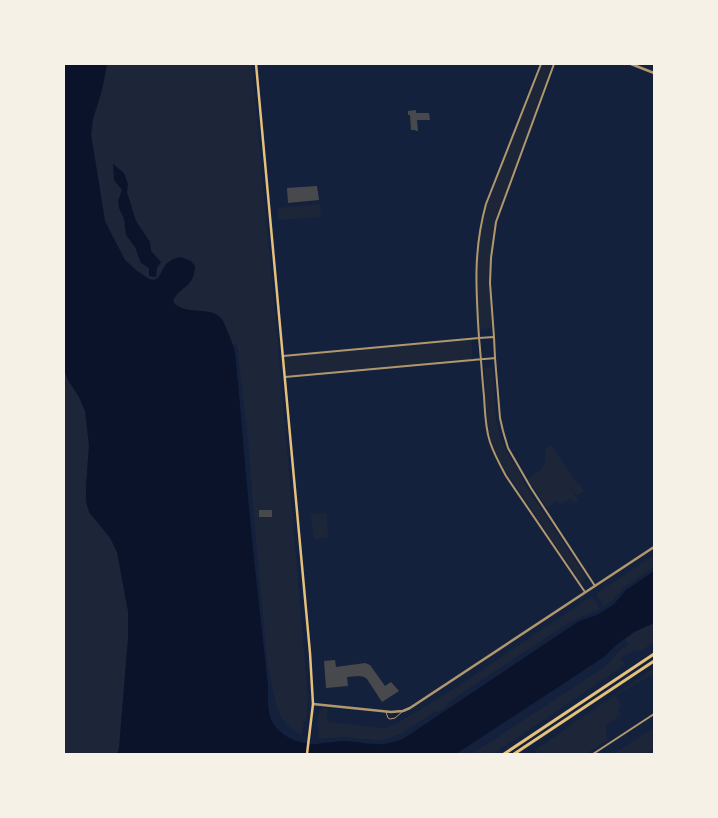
<svg xmlns="http://www.w3.org/2000/svg" width="718" height="818" font-family="Arial,sans-serif">
<style>
.green{fill:#1d2539}
.water{fill:#0b132b}
.building{fill:#48494c}
.lines{fill:none;stroke-linecap:round;stroke-linejoin:round}
.service{stroke:#b1986c;stroke-width:1}
.minor{stroke:#b1986c;stroke-width:2}
.tertiary{stroke:#b1986c;stroke-width:2.5}
.secondary{stroke:#e5c07b;stroke-width:2.5}
.trunk{stroke:#e5c07b;stroke-width:3}
</style>
<rect width="100%" height="100%" fill="#14213d"/>
<g class="green">
<path d="M107,64H252L281,379L308,698L306,721H304L302,735L294,731L282,719L277,708L268,668L256,540L248,440L237,344L233,345C230,338 225,322 220,317C209,306 180,316 173,301C178,291 190,286 194,275L166,264L158,278L154,280L149,279L137,271L125,260L121,254L105,221L91,134L93,119L102,90Z"/>
<path d="M541,64H554L496,222C489,258 490,292 492,328L479,329L476,283L478,238L486,204Z"/>
<polygon points="320,204 321,217 278,220 277,208"/>
<polygon points="471,339 473,360 285,377 282,356"/>
<path d="M493,367L496,420L500,435L506,451L519,471L525,485L587,578L581,583L508,475C501,464 495,452 491,439C485,416 486,391 484,368Z"/>
<polygon points="64,369 68,380 79,397 85,411 89,445 86,487 86,501 89,512 111,538 117,552 128,611 128,639 119,748 117,754 64,754"/>
<path d="M551,445L578,484L579,483L584,491L577,496L572,488L575,485L571,488L578,500L574,503L570,499L560,504L557,501L547,508L528,479C546,467 544,469 546,448Z"/>
<polygon points="327,513 328,538 314,539 311,514"/>
<polygon points="654,555 654,567 623,588 613,600 604,606 596,594"/>
<polygon points="592,596 600,609 570,622 447,703 448,705 438,712 436,711 400,734 384,740 374,740 343,737 318,739 319,727 317,726 318,716 321,709 324,708 328,709 327,720 329,722 379,728 387,728 394,725 451,691"/>
<polygon points="654,623 654,631 650,633 654,632 654,642 641,651 634,650 621,658 625,665 493,754 472,754 606,666 620,650 629,645 625,639 635,632"/>
<polygon points="654,668 654,674 633,685 616,696 621,706 618,709 621,715 606,725 606,734 608,740 586,754 538,754 535,750"/>
<polygon points="652,729 654,732 654,749 645,754 613,754"/>
</g>
<g class="water">
<path d="M64,64H107L102,90L93,119L91,134L105,221L125,260L137,271L149,279L154,280L158,278L166,264L173,259L181,257L191,261L195,266C193,291 180,284 173,301C181,317 215,304 223,321C226,329 230,337 233,345C237,357 236,371 238,383C241,413 243,443 246,474C252,544 260,615 268,685C268,695 267,706 270,716C276,735 297,744 316,744C326,743 336,741 346,741C371,743 378,748 403,739L579,621L597,615L614,604L626,590L654,571V623L634,632L616,645L604,657L456,754H117L119,748L128,639V611L117,552L110,538L89,512L86,501V487L89,445L85,411L79,397L68,380L64,369Z"/>
<polygon points="113,164 124,173 128,184 127,192 136,221 150,242 151,251 161,262 157,268 156,277 149,276 149,268 141,263 135,247 126,235 124,219 119,208 118,201 122,190 114,180"/>
</g>
<g class="building">
<polygon points="416,110 416,113 429,113 430,120 417,120 418,131 416,131 415,130 411,130 410,115 408,115 408,111"/>
<polygon points="317,186 319,200 288,203 287,188"/>
<rect x="259" y="510" width="13" height="7"/>
<polygon points="335,660 336,667 365,663 370,665 385,686 391,682 399,691 382,702 367,679 364,677 359,676 347,677 348,686 326,688 324,661"/>
</g>
<g class="lines">
<polyline class="service" points="386,712 388,718 390,719 395,718 402,712"/>
<g class="minor">
<polyline points="494,337 490,283 491,258 496,222 554,64"/>
<path d="M283,356L479,338C476,290 473,251 486,204L541,64"/>
<polyline points="495,358 500,418 503,431 508,448 531,488 595,586"/>
<path d="M285,377L473,360C480,359 488,359 495,358L494,337L479,338C481,357 482,377 484,396C485,411 485,427 490,442C494,454 500,465 506,476L585,592"/>
<polyline points="593,754 654,714"/>
</g>
<g class="tertiary">
<polyline points="631,64 654,73"/>
<polyline points="313,704 391,712 403,711 410,708 654,547"/>
</g>
<polyline class="secondary" points="256,64 310,653 313,704 307,754"/>
<g class="trunk">
<polyline points="504,754 654,654"/>
<polyline points="514,754 654,661"/>
</g>
</g>
<rect width="718" height="818" fill="none" stroke="#f6f1e7" stroke-width="130"/>
</svg>
